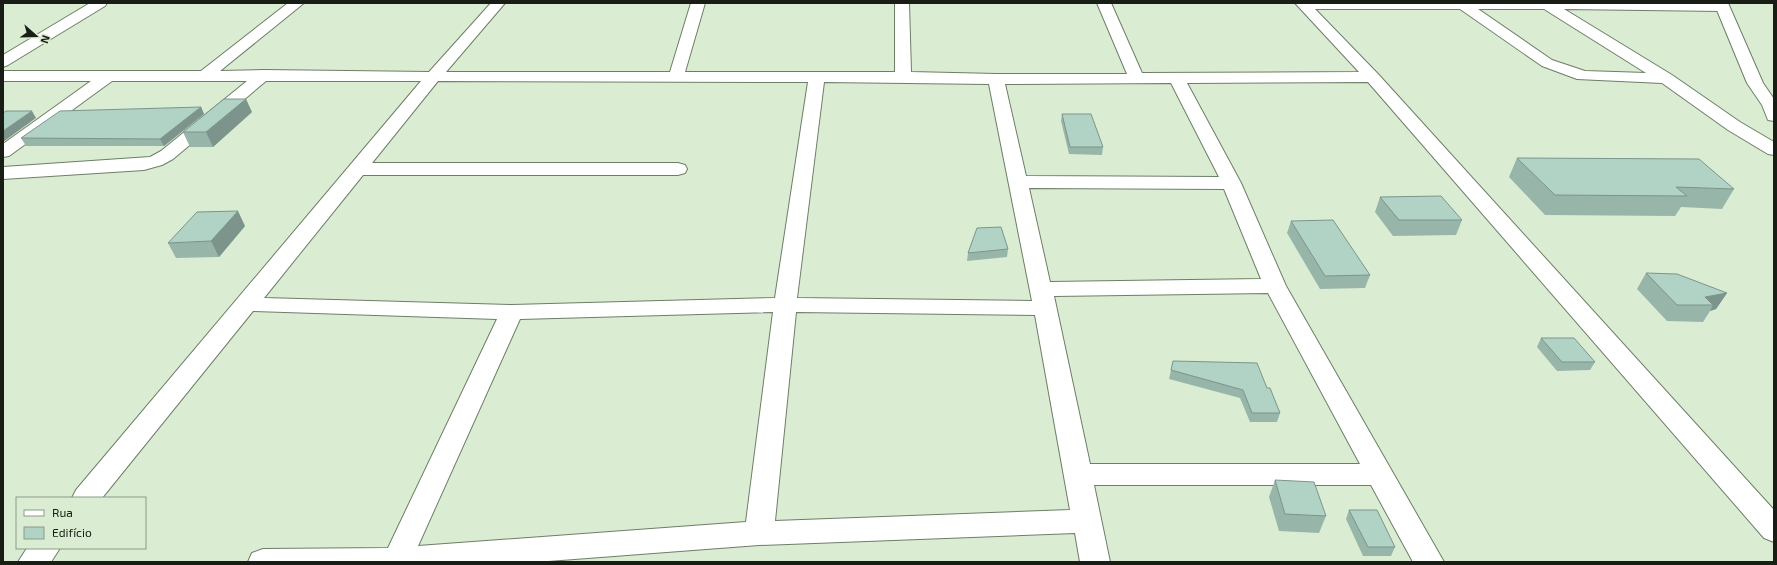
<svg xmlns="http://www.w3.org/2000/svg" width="1777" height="565" font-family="'Exo 2',sans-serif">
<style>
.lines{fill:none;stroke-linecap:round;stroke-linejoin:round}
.minor-casing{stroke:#6d7e66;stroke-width:2}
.tertiary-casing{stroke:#6d7e66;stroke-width:2}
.minor{fill:#fff;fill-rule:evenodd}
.tertiary{fill:#fff;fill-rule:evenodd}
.wall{fill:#98b5aa}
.shaded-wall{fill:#7c948b}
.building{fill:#b1d3c6;stroke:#7c948b}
</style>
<rect width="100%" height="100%" fill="#daedd3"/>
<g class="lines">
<g class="minor-casing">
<g id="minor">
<polygon points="90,3 107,3 105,6 8,65 3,67 3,55"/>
<path d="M288,3H304L220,71L264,70L429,72L491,3H505L446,72H670L691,3H705L685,72H895V3H909L911,72L996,74H1127L1097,3H1111L1142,73L1359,72L1295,3L1727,4L1729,7L1727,10L1722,11L1564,9L1672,75L1740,122L1774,142V155L1768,154L1728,130L1662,83L1577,79L1542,66L1460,9H1315L1378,74L1774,510V542L1764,538L1368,82L1187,83L1241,183L1286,286L1444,562H1413L1371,485H1094L1110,562H1080L1075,533L759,545L535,562H248L252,553L263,549L388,548L497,319L253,311L102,498H72L76,490L421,81H266L173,159L162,165L144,170L3,179V167L150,157L161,151L247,81H112L9,156L3,157V144L91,81H3V71H201ZM1478,9H1544L1646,73L1585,71L1552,60ZM438,81L808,82L775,298L512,305L264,298L363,175H678L685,173L687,169L685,165L678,163H372ZM824,82L989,84L1032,301L797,298ZM1171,83L1219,177L1026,176L1005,84ZM1029,188L1224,189L1261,279L1050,282ZM1268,293L1360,464H1090L1054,296ZM773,312L746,522L418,546L520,319ZM796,312L1035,315L1070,510L775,521Z"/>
<polygon points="27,548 60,548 51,562 18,562"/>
</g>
</g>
<g class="tertiary-casing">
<polygon id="tertiary" points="1714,3 1728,3 1763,83 1774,99 1774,121 1768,120 1762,105 1747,83"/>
</g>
<use href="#minor" class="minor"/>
<use href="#tertiary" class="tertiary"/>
</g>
<g class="wall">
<polygon points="201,107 204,114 164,146 26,146 21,138"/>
<polygon points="252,112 213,147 190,147 183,132"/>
<polygon points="1062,114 1103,147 1102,155 1069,154 1061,121"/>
<polygon points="1517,158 1734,189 1722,209 1681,207 1675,216 1545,215 1509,177"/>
<polygon points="1380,197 1462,220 1456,235 1393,236 1375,212"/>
<polygon points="1291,221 1370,275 1365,288 1320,289 1287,233"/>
<polygon points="245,226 219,257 176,258 168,243"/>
<polygon points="1008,249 1007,257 967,261 968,253"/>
<polygon points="1646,273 1727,293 1716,309 1710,311 1703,322 1667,321 1637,289"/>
<polygon points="1541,338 1595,362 1590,370 1557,371 1537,347"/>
<polygon points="1173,361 1267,388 1280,413 1277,422 1250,422 1240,398 1169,379"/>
<polygon points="1275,480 1326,516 1319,533 1279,531 1269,497"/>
<polygon points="1349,510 1395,547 1391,556 1363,556 1346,519"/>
</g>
<g class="shaded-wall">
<polygon points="246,99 252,112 213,147 206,132"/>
<polygon points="201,107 204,114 164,146 160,139"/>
<polygon points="32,111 36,118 3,142 3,131"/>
<polygon points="238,211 245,226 219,257 211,241"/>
<polygon points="1727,293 1716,309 1710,311 1713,305 1705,297"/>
</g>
<g class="building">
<polygon points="224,99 246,99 206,132 183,132"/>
<polygon points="201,107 160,139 21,138 60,111"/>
<polygon points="6,111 32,111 3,131 3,113"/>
<polygon points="1062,114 1091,114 1103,147 1070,147"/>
<polygon points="1517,158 1699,159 1734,189 1676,187 1687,196 1555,195"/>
<polygon points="1441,196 1462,220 1399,220 1380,197"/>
<polygon points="238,211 211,241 168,243 197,212"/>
<polygon points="1333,220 1370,275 1325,276 1291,221"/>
<polygon points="1001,227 1008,249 968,253 977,228"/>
<polygon points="1646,273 1677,274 1727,293 1705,297 1713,305 1677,305"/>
<polygon points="1541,338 1574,338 1595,362 1562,362"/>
<polygon points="1173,361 1257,363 1267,388 1270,388 1280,413 1252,413 1243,390 1171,370"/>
<polygon points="1275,480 1314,482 1326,516 1285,514"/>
<polygon points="1349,510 1377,510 1395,547 1368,547"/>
</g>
<rect width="1777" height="565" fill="none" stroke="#181e15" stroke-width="8"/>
<rect x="16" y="497" width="130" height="52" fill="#daedd3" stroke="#8c9a87"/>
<rect x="24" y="510" width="20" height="6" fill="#ffffff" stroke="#8c9a87"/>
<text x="52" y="517" font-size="12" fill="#181e15">Rua</text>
<rect x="24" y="527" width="20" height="12" fill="#b1d3c6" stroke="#8c9a87"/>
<text x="52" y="537" font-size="12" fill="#181e15">Edifício</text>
<g transform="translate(36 36) rotate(110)" stroke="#daedd3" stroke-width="3" paint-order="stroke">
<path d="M0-3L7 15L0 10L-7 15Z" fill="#181e15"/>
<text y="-6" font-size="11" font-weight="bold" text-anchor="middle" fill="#181e15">N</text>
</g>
</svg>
